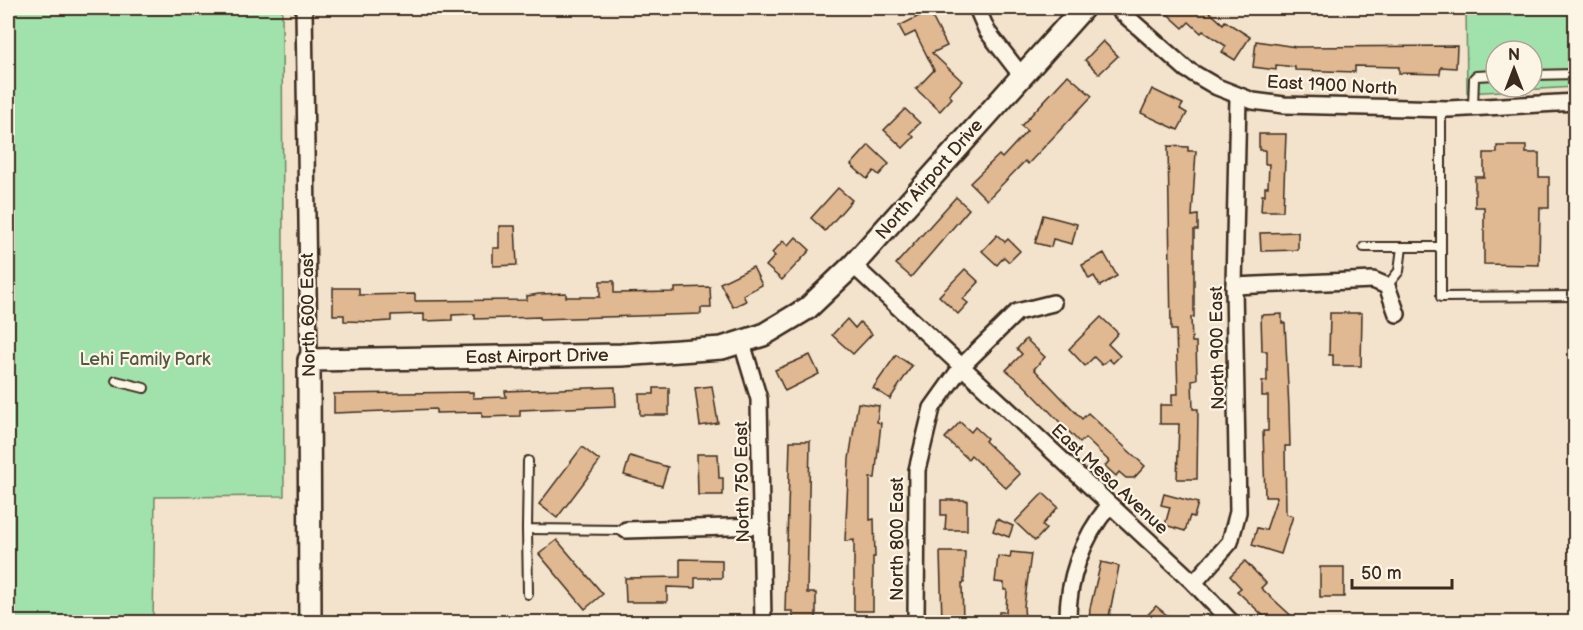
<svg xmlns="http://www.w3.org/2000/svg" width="1583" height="630" font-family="'Balsamiq Sans',sans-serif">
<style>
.green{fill:#a1e2ac;stroke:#6e8665;stroke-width:1.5;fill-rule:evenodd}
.building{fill:#e0b891;stroke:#3b2a1e;stroke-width:1.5}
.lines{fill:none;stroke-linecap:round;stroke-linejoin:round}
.lane-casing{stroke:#3b2a1e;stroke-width:12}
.street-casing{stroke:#3b2a1e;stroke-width:20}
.secondary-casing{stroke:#3b2a1e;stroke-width:26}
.lane{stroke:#fcf5e5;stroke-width:8}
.street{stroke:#fcf5e5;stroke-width:15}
.secondary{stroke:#fcf5e5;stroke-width:21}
.labels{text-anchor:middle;stroke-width:4.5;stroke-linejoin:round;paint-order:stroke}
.street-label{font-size:18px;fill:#3b2a1e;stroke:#fcf5e5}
.park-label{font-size:18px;fill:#545842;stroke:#fcf5e5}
</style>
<rect width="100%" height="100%" fill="#f4e3cc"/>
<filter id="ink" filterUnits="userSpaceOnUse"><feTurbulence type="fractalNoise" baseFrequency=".0167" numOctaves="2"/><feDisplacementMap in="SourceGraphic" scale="12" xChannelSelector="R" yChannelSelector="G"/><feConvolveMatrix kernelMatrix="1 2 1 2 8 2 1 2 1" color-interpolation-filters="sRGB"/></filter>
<g filter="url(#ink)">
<g class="green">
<polygon points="8,8 282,8 284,496 155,497 153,622 8,622"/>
<path d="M1466,8H1575V87L1467,93ZM1496,51H1532V87H1496Z"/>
</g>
<g class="building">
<polygon points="1161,8 1205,8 1223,24 1225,21 1250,37 1235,60 1222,52 1226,46 1203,31 1201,33 1189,22 1183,28"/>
<polygon points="929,11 947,46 932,53 962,81 949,95 952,98 940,111 916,89 934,70 915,32 905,37 899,26"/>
<polygon points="1103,41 1118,56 1099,74 1085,60"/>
<polygon points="1256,41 1296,47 1457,46 1456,68 1441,67 1440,74 1399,73 1399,67 1355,66 1355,72 1295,70 1295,67 1276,65 1276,70 1253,67"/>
<polygon points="1068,75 1092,96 1028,164 1025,161 987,200 970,183 999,155 1002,158 1027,131 1021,126"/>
<polygon points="1152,89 1183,104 1180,109 1187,113 1178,130 1141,113"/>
<polygon points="905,109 920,123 910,133 914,137 903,148 884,130"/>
<polygon points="1259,134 1286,134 1283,211 1261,211 1262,195 1265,195 1265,187 1268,187 1269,164 1265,164 1265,150 1259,150"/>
<polygon points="869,145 889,164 879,175 874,171 867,179 851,165"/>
<polygon points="1168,146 1188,147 1188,151 1196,151 1192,216 1198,215 1198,230 1194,230 1194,317 1191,317 1192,342 1196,342 1197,379 1192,380 1193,409 1198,409 1197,479 1177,479 1179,424 1160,424 1160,405 1172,405 1172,394 1178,394 1176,330 1171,330"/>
<polygon points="1497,146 1526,146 1526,153 1539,153 1539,177 1549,177 1549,208 1540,208 1539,265 1484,264 1484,207 1475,207 1475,177 1484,177 1484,153 1497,153"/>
<polygon points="838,188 852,200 825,231 811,218"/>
<polygon points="956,197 969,209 911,277 896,264"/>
<polygon points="1043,215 1077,224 1072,244 1053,239 1051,247 1035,243"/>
<polygon points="499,226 515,226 517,265 493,266 493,248 499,248"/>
<polygon points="1298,232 1298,250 1261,251 1260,233"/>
<polygon points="997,235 1005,242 1008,239 1020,251 1009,262 1004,257 997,265 982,251"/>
<polygon points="796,237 810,250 782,280 766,266 775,256 772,253 783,241 788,246"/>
<polygon points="1104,253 1117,276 1100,286 1094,276 1089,279 1082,265"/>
<polygon points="753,267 762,285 743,295 746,301 733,307 720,283"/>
<polygon points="965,269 979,282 963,299 968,303 958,314 939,296"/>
<polygon points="600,281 614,281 614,293 675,292 675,288 710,287 711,308 701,308 701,314 540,319 540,317 475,319 475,314 452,315 452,320 424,321 424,314 391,315 391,321 375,322 344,321 344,315 333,315 333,288 359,288 359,295 415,294 415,301 527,300 527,296 539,294 566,293 566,297 600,297"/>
<polygon points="1330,313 1362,313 1361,366 1333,366 1333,355 1329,355"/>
<polygon points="1282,314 1282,323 1285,323 1289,409 1290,446 1285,446 1286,514 1293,516 1281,554 1252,545 1257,528 1266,530 1277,497 1265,497 1263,431 1268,431 1268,396 1262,396 1262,381 1267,381 1267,351 1262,351 1261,315"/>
<polygon points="1101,317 1118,333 1108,344 1120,356 1113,363 1109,359 1102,365 1094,357 1085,366 1069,349"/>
<polygon points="847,319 855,328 860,322 872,334 853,354 832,335"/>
<polygon points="1026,339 1045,357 1034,369 1082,419 1088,413 1145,466 1134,478 1126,478 1119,472 1116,476 1105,466 1109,461 1085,438 1080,443 1021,382 1006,370 1022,354 1017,349"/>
<polygon points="810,355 819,374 785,391 775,370"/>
<polygon points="896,355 912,366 890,399 873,388"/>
<polygon points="712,386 718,423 700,426 695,388"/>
<polygon points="615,387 616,406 520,410 520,416 482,417 482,412 436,413 436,409 334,413 334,394 473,392 473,398 506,397 505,391"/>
<polygon points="654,388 669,388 669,415 640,415 639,394 654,394"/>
<polygon points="858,403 879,406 877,422 881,423 875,478 870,478 870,520 874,519 875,557 873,557 873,611 854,611 854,540 845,541 849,459"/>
<polygon points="960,422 971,432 975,427 987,438 985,441 1020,474 1006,488 971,455 968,459 945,438"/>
<polygon points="790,441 810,441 807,593 816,593 816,622 793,622 793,611 785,611"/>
<polygon points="582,447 600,461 557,518 539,504"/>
<polygon points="697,454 718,454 719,478 723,478 723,495 698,495"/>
<polygon points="630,456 668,467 662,486 624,475"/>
<polygon points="1043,493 1058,507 1042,525 1046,529 1035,541 1015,522"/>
<polygon points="1164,494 1198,503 1194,517 1190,516 1185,531 1165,525 1170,507 1161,505"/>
<polygon points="941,500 967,500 967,530 945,530 946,515 941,515"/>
<polygon points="997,519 1013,526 1009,537 993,531"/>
<polygon points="557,540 603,594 585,609 539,554"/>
<polygon points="940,552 965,552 964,583 962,583 963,622 942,622"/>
<polygon points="1011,552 1031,554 1024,606 1025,622 999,622 999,612 1006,612 1007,590 1004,590 1004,583 995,582 998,556 1010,558"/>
<polygon points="680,559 722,560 722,578 695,578 695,588 667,587 667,602 626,602 625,578 680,577"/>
<polygon points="1245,561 1266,583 1261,588 1298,622 1270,622 1237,591 1241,588 1230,576"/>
<polygon points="1101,562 1119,566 1108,622 1089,622 1090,608"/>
<rect x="1320" y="567" width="24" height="30"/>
<polygon points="1156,606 1175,622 1141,622"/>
</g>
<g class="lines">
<g class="lane-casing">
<g id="lane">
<polyline points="1532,75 1576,74"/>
<polyline points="1473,107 1474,78 1476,76 1496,75"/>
<polyline points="1441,109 1441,297 1576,296"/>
<polyline points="1364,247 1441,247"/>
<polyline points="1387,286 1399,271 1402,247"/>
<polyline points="116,381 144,388"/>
<polyline points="528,461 527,529 626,530"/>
<polyline points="527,529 528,594"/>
</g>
</g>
<g class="street-casing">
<g id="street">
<polyline points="304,8 309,360"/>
<polyline points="977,8 987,31 1021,75"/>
<polyline points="1117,8 1186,69 1217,87 1253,101 1284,105 1449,109 1576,102"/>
<polyline points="853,265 1194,583 1231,622"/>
<polyline points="1234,286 1373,280 1387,286 1397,314"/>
<polyline points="742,343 759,399 763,622"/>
<polyline points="626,530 762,526"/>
<polyline points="1194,583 1230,542 1238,512 1234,286 1238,97"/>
<polyline points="916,622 917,470 932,408 962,366 1017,312 1053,303"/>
<path d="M1068,622C1067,581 1082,538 1109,506"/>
</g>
</g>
<g class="secondary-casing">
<polyline id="secondary" points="310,622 309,360 621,355 722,348 763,335 808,308 853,265 1083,8"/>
</g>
<use href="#lane" class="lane"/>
<use href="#street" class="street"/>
<use href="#secondary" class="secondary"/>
</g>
</g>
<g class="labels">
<g class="street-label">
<text transform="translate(1332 85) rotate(3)" y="6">East 1900 North</text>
<text transform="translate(929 179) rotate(-49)" y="6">North Airport Drive</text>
<text transform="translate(308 315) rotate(-91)" y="6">North 600 East</text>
<text transform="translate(1217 348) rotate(-91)" y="6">North 900 East</text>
<text transform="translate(537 356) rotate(-1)" y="6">East Airport Drive</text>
<text transform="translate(1110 479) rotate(43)" y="6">East Mesa Avenue</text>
<text transform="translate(742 482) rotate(-91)" y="6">North 750 East</text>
<text transform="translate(897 539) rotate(-90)" y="6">North 800 East</text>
</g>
<g class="park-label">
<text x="145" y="365">Lehi Family Park</text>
</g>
</g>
<rect width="1583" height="630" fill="none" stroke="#fcf5e5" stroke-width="30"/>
<rect x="15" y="15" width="1553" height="600" fill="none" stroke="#3b2a1e" stroke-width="2" filter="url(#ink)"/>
<g transform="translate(1514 69)"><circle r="28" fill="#fcf5e5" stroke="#afa495" stroke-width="1.5"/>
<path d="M0-4.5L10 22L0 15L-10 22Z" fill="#3b2a1e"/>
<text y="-9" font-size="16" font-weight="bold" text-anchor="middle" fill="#3b2a1e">N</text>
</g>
<path d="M1352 579v9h100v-9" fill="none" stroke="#3b2a1e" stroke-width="3"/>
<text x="1361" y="579" font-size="18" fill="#3b2a1e" stroke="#fcf5e5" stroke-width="4.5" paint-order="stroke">50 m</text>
</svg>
